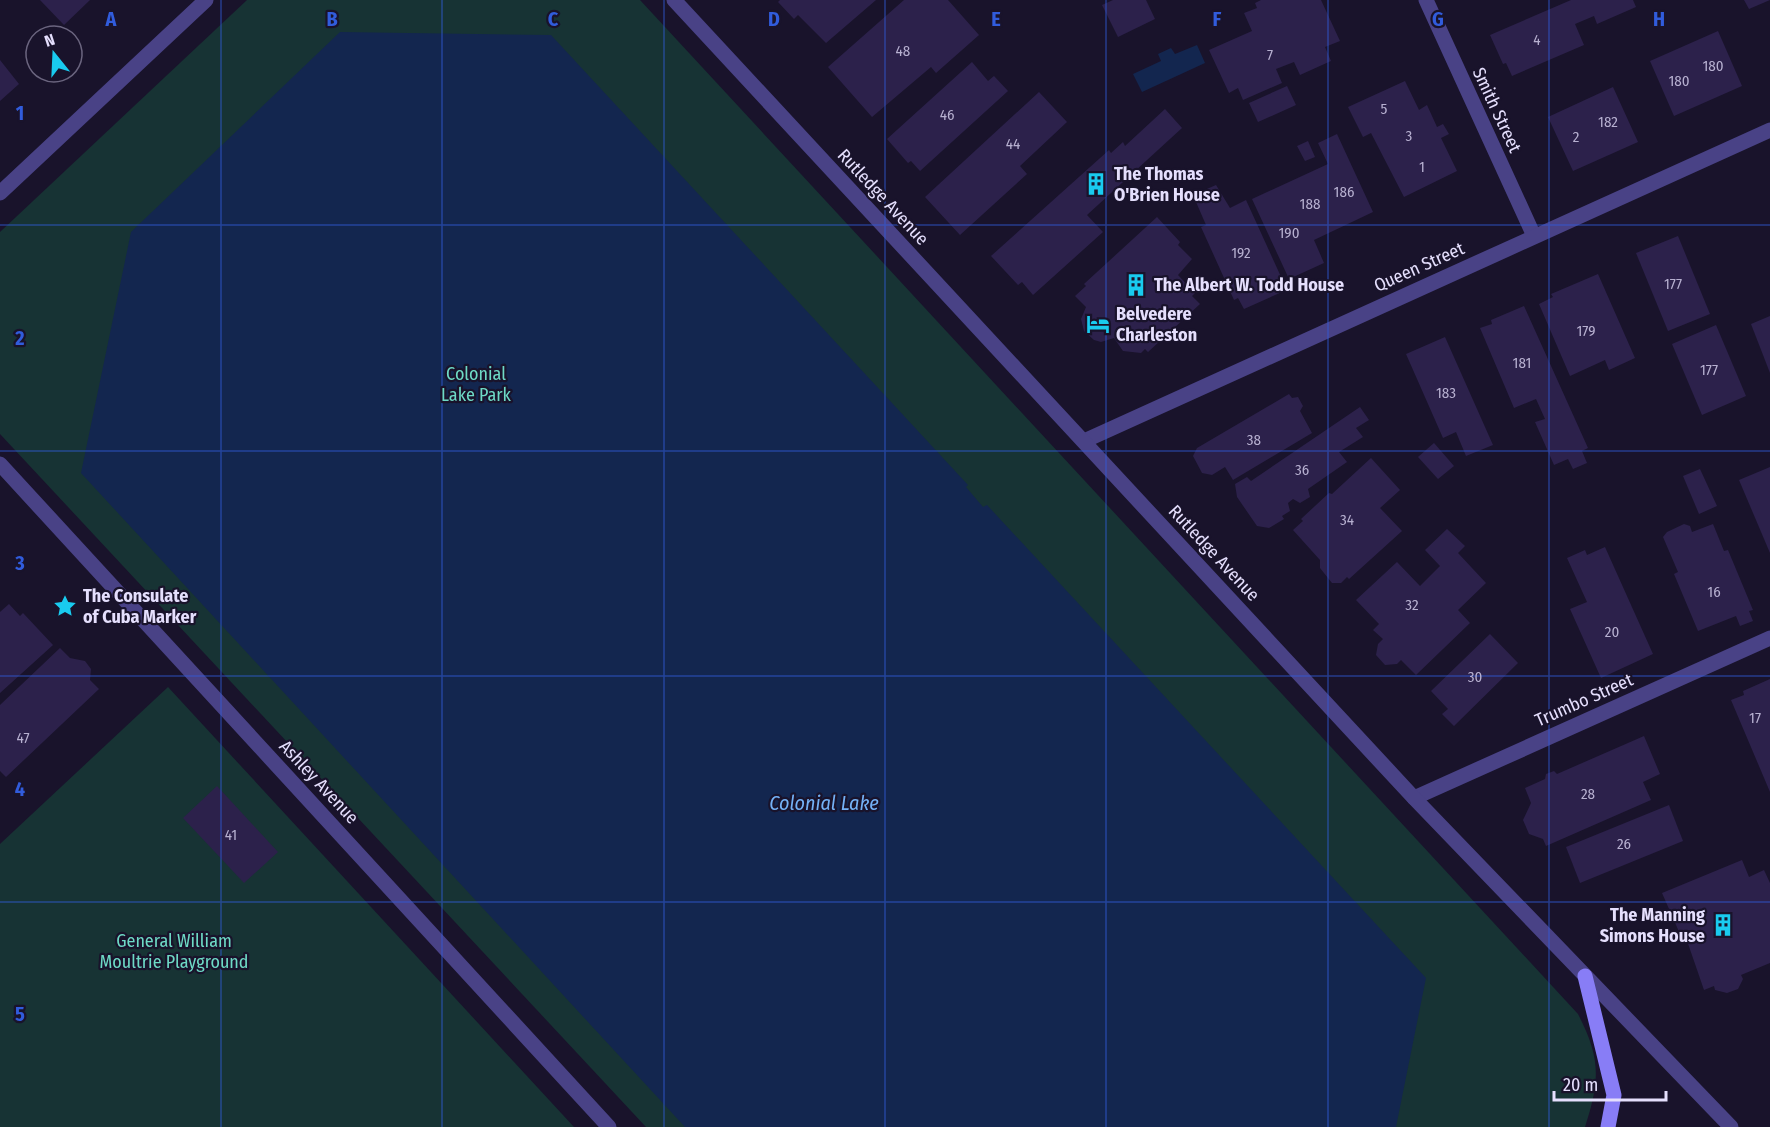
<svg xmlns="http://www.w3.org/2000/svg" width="1770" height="1127" font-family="'Fira Sans Condensed',sans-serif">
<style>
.green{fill:#173334}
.water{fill:#13264f}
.building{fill:#2c214b}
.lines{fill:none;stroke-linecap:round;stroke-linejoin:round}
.minor{stroke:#494286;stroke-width:15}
.tertiary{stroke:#494286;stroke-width:15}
.secondary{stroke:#887df6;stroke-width:15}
.grid{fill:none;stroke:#315cdc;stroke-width:1.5;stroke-opacity:0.55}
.labels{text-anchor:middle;stroke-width:4.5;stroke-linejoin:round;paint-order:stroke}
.number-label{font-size:15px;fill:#b7b0d0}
.street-label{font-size:18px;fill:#e5dffd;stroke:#19132b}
.poi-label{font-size:18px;font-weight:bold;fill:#e5dffd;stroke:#19132b;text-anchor:start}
.park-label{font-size:18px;fill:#6edac6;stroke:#19132b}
.water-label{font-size:20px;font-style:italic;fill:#74b1f6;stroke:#19132b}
.grid-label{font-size:20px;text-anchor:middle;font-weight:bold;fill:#315cdc;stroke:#19132b;stroke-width:4.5;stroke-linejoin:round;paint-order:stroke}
</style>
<rect width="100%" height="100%" fill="#19132b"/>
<g class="green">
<path d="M247,0H640L1578,1014C1601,1059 1600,1080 1585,1127H646L0,434V232Z"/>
<polygon points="168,687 574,1127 0,1127 0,844"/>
</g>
<g class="water">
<polygon points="340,32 551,35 968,485 966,487 983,507 987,505 1426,978 1396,1127 685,1127 81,473 131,232"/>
<polygon points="1197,45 1205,63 1142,92 1133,74 1161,61 1158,54 1171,48 1175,54"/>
</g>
<g class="building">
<polygon points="40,0 90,0 64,25"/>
<polygon points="780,0 876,0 826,43 798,15 794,19 778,2"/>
<polygon points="904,0 948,0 979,35 936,73 931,67 872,117 828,67"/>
<polygon points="1113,0 1146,0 1155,19 1118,37 1102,5"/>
<polygon points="1261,0 1321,0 1340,41 1325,47 1331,61 1300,75 1294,62 1276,69 1282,83 1243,100 1238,88 1229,93 1209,50 1252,31 1244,13 1257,8 1255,3"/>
<polygon points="1571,0 1633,0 1636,7 1597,24 1594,16 1575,24 1584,45 1512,76 1506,63 1503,64 1490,35"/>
<polygon points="1744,0 1770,0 1749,9"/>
<polygon points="1718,31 1742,86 1674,116 1650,61"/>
<polygon points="0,60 19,84 0,101"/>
<polygon points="972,62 988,81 994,76 1008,91 920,171 911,161 908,163 887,139"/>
<polygon points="1405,81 1419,110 1427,105 1437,127 1443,124 1449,134 1441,138 1457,171 1404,197 1371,133 1363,137 1348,107"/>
<polygon points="1287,86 1296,105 1258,122 1249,103"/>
<polygon points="1613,87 1638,142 1573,171 1548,117"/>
<polygon points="1039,92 1067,122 1020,166 1027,174 960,235 925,197"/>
<polygon points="1165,109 1182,128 1087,215 1103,232 1033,295 1022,282 1018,285 991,256 1109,150 1111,153 1123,142 1125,146"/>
<polygon points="1337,134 1373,212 1314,240 1324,263 1289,279 1252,199 1328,164 1318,143"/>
<polygon points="1308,141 1315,157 1305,161 1297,146"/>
<polygon points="1216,185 1230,208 1246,200 1282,279 1277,281 1282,292 1244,309 1238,298 1234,300 1201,227 1206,225 1193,195"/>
<polygon points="1157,217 1180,242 1178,245 1192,259 1178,275 1195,293 1192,296 1200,304 1148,352 1145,349 1141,353 1123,351 1114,338 1101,342 1094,340 1084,331 1081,319 1086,307 1075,296 1086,286 1084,284"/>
<polygon points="1678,236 1710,314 1668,331 1636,253"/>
<polygon points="1598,274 1635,358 1609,370 1605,360 1570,376 1539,304 1553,297 1551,294"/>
<polygon points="1524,306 1588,448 1582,451 1587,463 1573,469 1568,459 1554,465 1535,422 1545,419 1536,399 1514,408 1480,328 1492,324 1491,320"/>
<polygon points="1770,316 1770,373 1751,324"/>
<polygon points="1716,325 1746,396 1702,415 1672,344"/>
<polygon points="1445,337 1493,445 1466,456 1456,432 1443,438 1406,354"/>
<polygon points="1289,394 1292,398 1298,397 1303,406 1300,411 1312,433 1233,480 1225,467 1212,475 1202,473 1193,456 1197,448"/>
<polygon points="1360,407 1369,420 1356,428 1363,437 1339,452 1347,462 1308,489 1310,497 1300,503 1293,499 1288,503 1290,511 1282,516 1284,519 1269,528 1257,526 1237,497 1235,484 1247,477 1251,481"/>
<polygon points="1434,443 1454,466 1438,479 1418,457"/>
<polygon points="1371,458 1400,490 1380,508 1402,531 1349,579 1347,577 1341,583 1332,583 1320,568 1320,560 1293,530 1303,521 1301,519 1329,493 1332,494"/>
<polygon points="1770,467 1770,553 1739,480"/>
<polygon points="1700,469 1717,506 1699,514 1683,476"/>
<polygon points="1684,524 1690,526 1692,532 1713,524 1724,551 1728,550 1753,610 1749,611 1753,621 1740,626 1736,616 1698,631 1674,574 1678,572 1663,537 1667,532"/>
<polygon points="1447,529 1465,546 1458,553 1486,583 1458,610 1470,623 1416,675 1401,660 1397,664 1385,665 1376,655 1378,644 1383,639 1373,630 1379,624 1356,600 1397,562 1420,586 1440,566 1425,550"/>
<polygon points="1605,547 1653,654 1601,678 1570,609 1587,602 1567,558 1585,550 1587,555"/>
<polygon points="9,604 20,616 23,613 53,645 0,693 0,612"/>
<polygon points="1490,634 1518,663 1454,726 1442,714 1448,709 1431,691"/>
<polygon points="60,648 70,658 85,661 91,669 90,680 99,689 6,777 0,771 0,705"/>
<polygon points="1770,679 1770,792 1731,700 1744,695 1743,691"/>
<polygon points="1644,736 1660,774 1643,782 1651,800 1546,846 1543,839 1529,834 1523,820 1531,803 1525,788 1545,779 1546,774 1554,771 1557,774"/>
<polygon points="217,786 278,852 244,883 183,818"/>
<polygon points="1669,805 1683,841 1580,883 1566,847"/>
<polygon points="1742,860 1749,877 1764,870 1770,883 1770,963 1741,975 1743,979 1738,989 1727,993 1715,990 1714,986 1704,990 1684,932 1680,934 1662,893"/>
</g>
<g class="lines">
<g class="minor">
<polyline points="1426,0 1534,236"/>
<polyline points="1084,441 1770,130"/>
<polyline points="1414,798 1770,638"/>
</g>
<g class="tertiary">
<polyline points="674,0 1414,798 1731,1127"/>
<polyline points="0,193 206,0"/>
<polyline points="0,464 609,1127"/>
</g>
<polyline class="secondary" points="1585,976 1614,1095 1608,1127"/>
</g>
<path class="grid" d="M221,0V1127M442,0V1127M664,0V1127M885,0V1127M1106,0V1127M1328,0V1127M1549,0V1127M0,225H1770M0,451H1770M0,676H1770M0,902H1770"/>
<defs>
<g id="building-bare" transform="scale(1.8)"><path d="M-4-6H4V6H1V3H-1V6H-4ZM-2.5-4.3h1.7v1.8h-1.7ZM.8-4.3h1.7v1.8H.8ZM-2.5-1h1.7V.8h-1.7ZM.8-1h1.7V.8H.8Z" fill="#19cbef" stroke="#19132b" stroke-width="2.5" paint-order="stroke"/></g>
<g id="hotel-bare" transform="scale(1.8)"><path d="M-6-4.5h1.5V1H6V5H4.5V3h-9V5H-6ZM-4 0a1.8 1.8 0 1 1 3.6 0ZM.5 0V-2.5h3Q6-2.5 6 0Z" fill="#19cbef" stroke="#19132b" stroke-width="2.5" paint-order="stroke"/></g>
<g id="sight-bare" transform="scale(1.8)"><path d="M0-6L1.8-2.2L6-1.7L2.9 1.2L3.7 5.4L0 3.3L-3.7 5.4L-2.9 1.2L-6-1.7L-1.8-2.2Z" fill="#19cbef" stroke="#19132b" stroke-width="2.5" paint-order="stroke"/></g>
</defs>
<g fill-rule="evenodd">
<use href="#building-bare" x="1096" y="184"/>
<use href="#building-bare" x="1136" y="285"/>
<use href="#hotel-bare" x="1098" y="324"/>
<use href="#sight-bare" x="65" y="606"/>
<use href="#building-bare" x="1723" y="925"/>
</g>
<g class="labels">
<g class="number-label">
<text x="1537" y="45">4</text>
<text x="903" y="56">48</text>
<text x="1270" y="60">7</text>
<text x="1713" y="71">180</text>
<text x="1679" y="86">180</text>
<text x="1384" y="114">5</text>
<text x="947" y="120">46</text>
<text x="1608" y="127">182</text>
<text x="1409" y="141">3</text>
<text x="1576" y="142">2</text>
<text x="1013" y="149">44</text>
<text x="1422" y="172">1</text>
<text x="1344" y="197">186</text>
<text x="1310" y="209">188</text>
<text x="1289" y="238">190</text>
<text x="1241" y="258">192</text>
<text x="1673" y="289">177</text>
<text x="1586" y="336">179</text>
<text x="1522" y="368">181</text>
<text x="1709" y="375">177</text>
<text x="1446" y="398">183</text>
<text x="1254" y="445">38</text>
<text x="1302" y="475">36</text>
<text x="1347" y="525">34</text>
<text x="1714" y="597">16</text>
<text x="1412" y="610">32</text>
<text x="1612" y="637">20</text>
<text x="1475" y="682">30</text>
<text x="1755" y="723">17</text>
<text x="23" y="743">47</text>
<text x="1588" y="799">28</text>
<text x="231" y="840">41</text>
<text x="1624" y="849">26</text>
</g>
<g class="street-label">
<text transform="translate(1497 110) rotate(65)" y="6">Smith Street</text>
<text transform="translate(883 197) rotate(47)" y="6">Rutledge Avenue</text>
<text transform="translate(1419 267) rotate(-24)" y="6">Queen Street</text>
<text transform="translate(1214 553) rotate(47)" y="6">Rutledge Avenue</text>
<text transform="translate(1584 700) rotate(-24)" y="6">Trumbo Street</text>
<text transform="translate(319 782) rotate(47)" y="6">Ashley Avenue</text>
</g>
<g class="poi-label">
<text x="1114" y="180">The Thomas<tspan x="1114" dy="21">O'Brien House</tspan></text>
<text x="1154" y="291">The Albert W. Todd House</text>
<text x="1116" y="320">Belvedere<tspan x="1116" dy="21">Charleston</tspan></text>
<text x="83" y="602">The Consulate<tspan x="83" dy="21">of Cuba Marker</tspan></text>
<text x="1705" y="921" text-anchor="end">The Manning<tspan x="1705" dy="21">Simons House</tspan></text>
</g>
<g class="park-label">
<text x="476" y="380">Colonial<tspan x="476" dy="21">Lake Park</tspan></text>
<text x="174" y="947">General William<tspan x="174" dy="21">Moultrie Playground</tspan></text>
</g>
<g class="water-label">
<text x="824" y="810">Colonial Lake</text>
</g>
</g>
<g class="grid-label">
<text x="111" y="26">A</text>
<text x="332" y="26">B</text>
<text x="553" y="26">C</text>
<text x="774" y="26">D</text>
<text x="996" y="26">E</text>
<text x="1217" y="26">F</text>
<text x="1438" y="26">G</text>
<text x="1659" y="26">H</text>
<text x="20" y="120">1</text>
<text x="20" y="345">2</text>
<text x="20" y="570">3</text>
<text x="20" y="796">4</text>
<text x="20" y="1021">5</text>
</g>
<g transform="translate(54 54) rotate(342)"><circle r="28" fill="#19132b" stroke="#6b657f" stroke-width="1.5"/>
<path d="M0-4.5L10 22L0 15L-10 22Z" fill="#19cbef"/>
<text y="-9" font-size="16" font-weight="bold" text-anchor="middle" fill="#e5dffd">N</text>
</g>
<path d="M1554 1091v9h112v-9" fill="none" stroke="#e5dffd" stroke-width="3"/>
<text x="1563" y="1091" font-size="18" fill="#e5dffd" stroke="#19132b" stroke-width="4.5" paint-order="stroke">20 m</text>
</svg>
